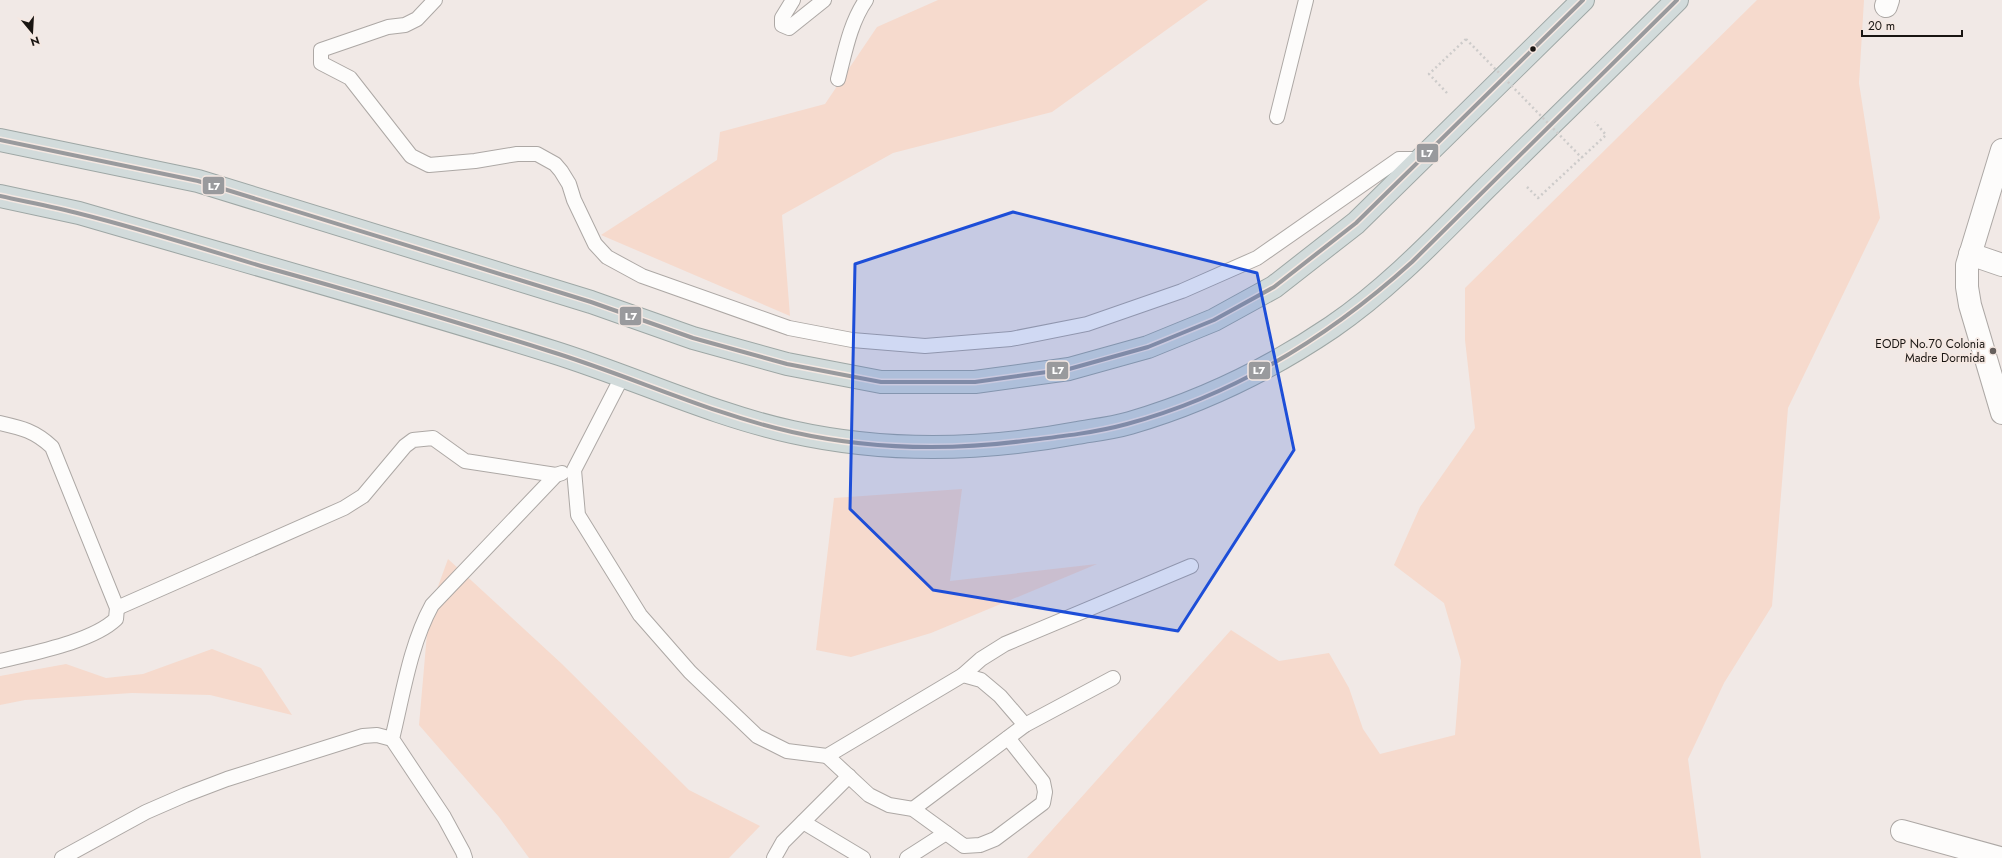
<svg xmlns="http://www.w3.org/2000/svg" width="2002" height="858" font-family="Jost,sans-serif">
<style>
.green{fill:#f6dacd}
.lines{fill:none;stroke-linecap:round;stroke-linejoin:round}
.lane-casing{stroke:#ada8a5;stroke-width:16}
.street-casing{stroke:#ada8a5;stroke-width:24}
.highway-casing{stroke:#9ea7a5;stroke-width:24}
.path{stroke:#cdcbca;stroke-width:2.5;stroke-dasharray:2 3;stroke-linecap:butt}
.lane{stroke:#fdfcfb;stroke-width:14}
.street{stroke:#fdfcfb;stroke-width:22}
.highway{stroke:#d2dbdb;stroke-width:22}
.path-bridge{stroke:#cdcbca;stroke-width:2.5;stroke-dasharray:2 3;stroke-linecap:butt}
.bus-1-casing{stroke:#f5e8e2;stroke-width:7}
.bus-1{stroke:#999a9d;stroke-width:4}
.marked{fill:#1d4ed8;fill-opacity:0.2;stroke:#1d4ed8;stroke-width:3;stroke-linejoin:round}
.bus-dot{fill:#191512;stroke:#f5e8e2;stroke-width:1.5}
.poi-dot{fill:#655f5c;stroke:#f5e8e2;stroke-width:1.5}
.labels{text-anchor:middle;stroke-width:3.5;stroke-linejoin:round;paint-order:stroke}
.poi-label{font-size:12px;fill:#191512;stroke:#f5e8e2;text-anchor:end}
.line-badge{stroke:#f5e8e2;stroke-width:1.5}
.badge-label{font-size:11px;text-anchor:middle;font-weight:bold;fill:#fff}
</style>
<rect width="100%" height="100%" fill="#f1e9e6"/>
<g class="green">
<polygon points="938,0 1208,0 1052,112 893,153 782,215 790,316 601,235 717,160 720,132 825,104 877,27"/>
<polygon points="1757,0 1864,0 1859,83 1880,218 1788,408 1772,606 1724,683 1688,759 1701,858 1027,858 1231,630 1279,661 1329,653 1349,688 1363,729 1380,754 1455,735 1461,661 1444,603 1394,565 1420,507 1475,428 1465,340 1465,288"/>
<polygon points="962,489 950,581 1097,564 931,633 851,657 816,650 834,498"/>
<polygon points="448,559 562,664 689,790 760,826 729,858 529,858 499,817 419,725 429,611"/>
<polygon points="212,649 261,668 292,715 210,695 132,693 25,700 0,705 0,676 66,664 106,678 143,674"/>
</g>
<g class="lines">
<g class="lane-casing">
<g id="lane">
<polyline points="435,0 417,19 405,25 388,27 321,50 321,63 350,78 411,156 429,165 475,161 517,154 537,154 555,164 561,171 569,184 574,200 595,244 607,257 642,276 789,328 852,340 925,346 1011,339 1087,324 1182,291 1257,258 1399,159 1421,159"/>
<polyline points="793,0 782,18 782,25 789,28 824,0"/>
<path d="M838,79C845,52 850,23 866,0"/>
<polyline points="1277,117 1306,0"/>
<polyline points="622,377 574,470 578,515 640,615 690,672 757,736 787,751 827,756 963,675 981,680 1000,696 1025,725"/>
<path d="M0,423C22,428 35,431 52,447L117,608L116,619C92,642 32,653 0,661"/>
<polyline points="117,608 344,508 363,496 405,446 413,440 433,438 465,461 556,475"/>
<polyline points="963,675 981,659 1005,644 1191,566"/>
<polyline points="827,756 869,795 889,805 913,809 964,846 980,845 995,839 1043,803 1045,792 1043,782 1008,738"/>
<polyline points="913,809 1025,725 1113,678"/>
<polyline points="803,822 863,858"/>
<polyline points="62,858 146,812 185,795 227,779 363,736 377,735 392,739"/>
<path d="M465,858L463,852L444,817L392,739C403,694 410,645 432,605L556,475L562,473"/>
<polyline points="774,858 783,842 849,776"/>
<polyline points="907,858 946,833"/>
</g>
</g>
<g class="street-casing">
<g id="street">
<polyline points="1886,6 1888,0"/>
<polyline points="2002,150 1967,265 1967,287 1970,305 2002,413"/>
<polyline points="1970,254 2002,265"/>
<polyline points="1902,831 2000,858"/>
</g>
</g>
<g class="highway-casing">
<g id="highway">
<polyline points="0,140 198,181 591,302 693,338 787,364 881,382 975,382 1069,369 1148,347 1214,320 1274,287 1356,223 1583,0"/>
<path d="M0,196L79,213C237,259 396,303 553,352C633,377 710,414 792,432C887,453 982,451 1077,433C1095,430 1113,428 1130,423C1202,402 1270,369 1332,327C1389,288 1436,238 1485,189C1549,126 1614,63 1677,0"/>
</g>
</g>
<g class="path">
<polyline points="1447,93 1429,74 1466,39"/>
<polyline points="1527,187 1538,198 1606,135 1595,122"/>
</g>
<use href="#lane" class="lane"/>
<use href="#street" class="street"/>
<use href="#highway" class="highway"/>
<polyline class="path-bridge" points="1466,39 1582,158"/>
<g class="bus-1-casing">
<g id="bus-1">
<polyline points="0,140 198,181 591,302 693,338 787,364 881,382 975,382 1069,369 1148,347 1214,320 1274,287 1356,223 1583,0"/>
<path d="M0,196C27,202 54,207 81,214C141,229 201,248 261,266C358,293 454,321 549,351C631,376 708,413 792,432C868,449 946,451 1023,441C1057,437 1094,433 1127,424C1234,395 1330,336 1412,262L1677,0"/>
</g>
</g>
<use href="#bus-1" class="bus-1"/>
</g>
<path class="marked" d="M1013,212L1257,273L1294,450L1178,631L933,590L850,509L855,264Z"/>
<circle class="bus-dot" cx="1533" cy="49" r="3.5"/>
<circle class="poi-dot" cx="1993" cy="351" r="4"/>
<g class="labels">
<g class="poi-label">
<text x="1985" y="348">EODP No.70 Colonia<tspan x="1985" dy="14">Madre Dormida</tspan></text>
</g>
</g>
<g class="line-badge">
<rect x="1416" y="143" width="23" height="20" rx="4" fill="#999a9d"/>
<rect x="202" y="176" width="23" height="19" rx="4" fill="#999a9d"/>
<rect x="619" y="306" width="23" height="20" rx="4" fill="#999a9d"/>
<rect x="1248" y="361" width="23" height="19" rx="4" fill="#999a9d"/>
<rect x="1046" y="361" width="23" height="19" rx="4" fill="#999a9d"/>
</g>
<g class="badge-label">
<text x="1427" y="157">L7</text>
<text x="214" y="190">L7</text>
<text x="631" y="320">L7</text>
<text x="1259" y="374">L7</text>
<text x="1058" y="374">L7</text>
</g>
<g transform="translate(32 32) rotate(162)" stroke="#f5e8e2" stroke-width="3" paint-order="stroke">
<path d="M0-3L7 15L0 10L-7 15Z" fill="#191512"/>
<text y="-6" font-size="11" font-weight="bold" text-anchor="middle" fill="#191512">N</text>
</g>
<path d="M1862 30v6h100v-6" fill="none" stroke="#191512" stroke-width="2"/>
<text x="1868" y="30" font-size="12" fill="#191512" stroke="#f5e8e2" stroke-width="3" paint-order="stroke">20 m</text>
</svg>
